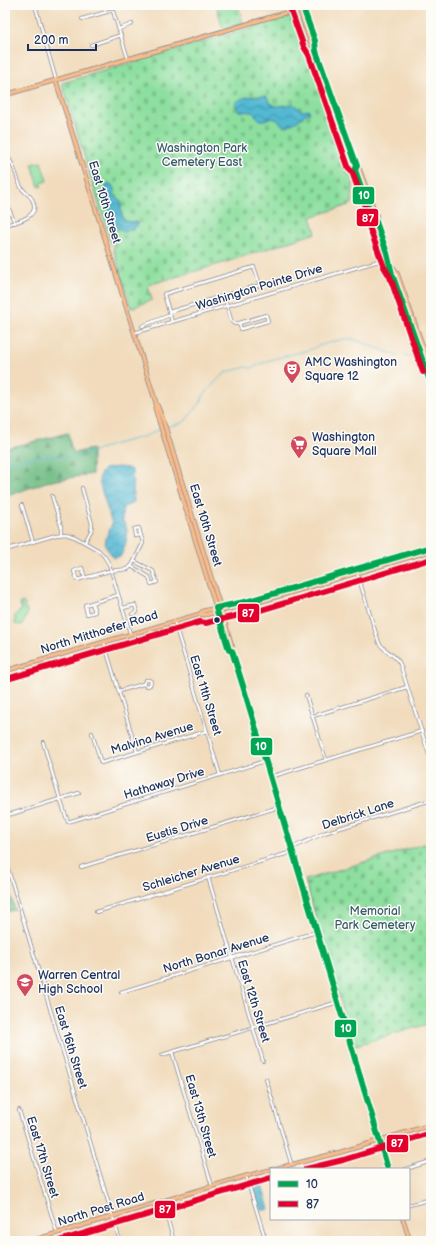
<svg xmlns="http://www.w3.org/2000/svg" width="436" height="1246" font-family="'Balsamiq Sans',sans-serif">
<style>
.forest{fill:url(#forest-firs);stroke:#467672}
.cemetery{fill:url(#cemetery-stones);stroke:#54877e}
.park{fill:#8ddf9f;stroke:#54877e}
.water{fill:url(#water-waves);stroke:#367498}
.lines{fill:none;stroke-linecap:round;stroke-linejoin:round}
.stream{stroke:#52b8d1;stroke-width:1}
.minor-casing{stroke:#86858d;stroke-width:4}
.major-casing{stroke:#86858d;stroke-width:5}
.minor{stroke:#fff;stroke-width:2.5}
.major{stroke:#f9bc8a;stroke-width:3.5}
.bus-1-casing{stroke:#fdfcf7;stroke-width:9}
.bus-2-casing{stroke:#fdfcf7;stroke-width:9}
.bus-1{stroke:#00a651;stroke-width:6}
.bus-2{stroke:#e4002b;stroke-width:6}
.bus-dot{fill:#1b2f5e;stroke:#fdfcf7;stroke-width:1.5}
.labels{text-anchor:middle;stroke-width:3;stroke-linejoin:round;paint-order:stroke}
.park-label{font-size:12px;fill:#385b6e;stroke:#fdfcf7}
.street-label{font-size:12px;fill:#1b2f5e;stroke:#fdfcf7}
.poi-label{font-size:12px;fill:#1b2f5e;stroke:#fdfcf7;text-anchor:start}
.line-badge{stroke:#fdfcf7;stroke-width:1.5}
.badge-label{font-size:11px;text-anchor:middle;font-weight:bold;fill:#fff}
</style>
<defs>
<pattern id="forest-firs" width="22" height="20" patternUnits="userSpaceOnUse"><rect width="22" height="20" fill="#72be86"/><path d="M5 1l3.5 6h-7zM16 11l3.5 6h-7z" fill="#5d9b71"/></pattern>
<pattern id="cemetery-stones" width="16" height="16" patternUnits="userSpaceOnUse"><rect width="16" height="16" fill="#8ddf9f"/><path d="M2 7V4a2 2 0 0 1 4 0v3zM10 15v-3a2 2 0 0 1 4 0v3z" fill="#79c08b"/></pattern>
<pattern id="water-waves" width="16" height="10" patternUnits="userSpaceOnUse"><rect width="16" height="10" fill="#52b8d1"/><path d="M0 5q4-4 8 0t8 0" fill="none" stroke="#4396ad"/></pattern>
</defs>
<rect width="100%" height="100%" fill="#fdfcf7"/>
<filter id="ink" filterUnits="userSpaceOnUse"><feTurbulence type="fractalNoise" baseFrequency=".025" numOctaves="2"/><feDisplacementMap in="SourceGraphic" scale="8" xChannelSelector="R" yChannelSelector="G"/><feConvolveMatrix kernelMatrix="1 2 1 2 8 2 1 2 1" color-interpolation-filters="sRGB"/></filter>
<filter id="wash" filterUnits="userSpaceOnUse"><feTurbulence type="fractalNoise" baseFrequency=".012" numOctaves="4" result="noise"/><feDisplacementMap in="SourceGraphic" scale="16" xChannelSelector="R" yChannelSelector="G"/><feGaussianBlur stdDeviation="0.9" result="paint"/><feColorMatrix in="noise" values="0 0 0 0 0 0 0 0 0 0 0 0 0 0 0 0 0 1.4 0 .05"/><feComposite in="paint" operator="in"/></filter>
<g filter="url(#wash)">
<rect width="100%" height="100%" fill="#f1dbbc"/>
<g class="forest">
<polygon points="5,422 8,448 68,433 71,447 74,453 92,449 92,474 46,482 5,497"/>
<polygon points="5,877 15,910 5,912"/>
</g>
<g class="cemetery">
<polygon points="216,5 238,5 243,23 223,29"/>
<polygon points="297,14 353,182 352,204 311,217 316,233 223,263 148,285 152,300 131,308 113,248 114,246 113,244 111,244 62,83"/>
<polygon points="431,842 431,1023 353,1046 305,880"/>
</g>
<g class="park">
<polygon points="41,162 47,181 41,183 42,186 39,187 32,164"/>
<polygon points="23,602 25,605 24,607 28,612 23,624 21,625 15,624 15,615 21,610 20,603"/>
</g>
<g class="water">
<path d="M266,96L272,105L279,106L293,104L302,111L309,110L310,113H306C300,121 294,123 285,127L276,119L269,118L265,120H260L252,112L239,111L235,104C241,95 257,96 266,96Z"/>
<path d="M108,183C114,184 115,190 114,195L121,201V211L124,221L137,222L138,225L135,227L124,232C114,229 104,208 111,199L110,195L106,192L105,187Z"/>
<polygon points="118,467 127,468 132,470 134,502 132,504 123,507 122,519 127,529 126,543 121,556 114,558 105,546 106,538 112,524 99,482 100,475 104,469"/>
<polygon points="255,1179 260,1179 269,1209 266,1210 261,1210 252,1182"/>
</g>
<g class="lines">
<g class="stream">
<polyline points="426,351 431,350"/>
<polyline points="166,427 182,423 186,420 201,402 203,396 220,377 227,372 246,367 251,368 273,359 309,350 321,345 343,339 353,339 398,356 403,355 411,356 423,352"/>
<polyline points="5,460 5,459 20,462 26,458 32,459 35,456 40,456 76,457 115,444 146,436 160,429"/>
</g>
</g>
</g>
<g filter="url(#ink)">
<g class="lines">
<g class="minor-casing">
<g id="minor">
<polyline points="35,5 56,80"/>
<polyline points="82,19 110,11 113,11 128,59"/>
<polyline points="119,29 132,24"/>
<polyline points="91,45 121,35"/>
<path d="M5,153C14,163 15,173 20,185C22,191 29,194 32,199C42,217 17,222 5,225"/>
<polyline points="5,200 15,223"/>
<polyline points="224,295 231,320 233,323 236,324 266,315 268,321 241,329 239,323"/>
<polyline points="169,312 260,285 254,267 164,294 172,322"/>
<polyline points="142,326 170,315"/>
<polyline points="134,333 389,258"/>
<polyline points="82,488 92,524 91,531 85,542"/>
<polyline points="52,496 61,526 61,534"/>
<polyline points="22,505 33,542"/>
<polyline points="5,550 56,535 66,534 75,537 98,550 104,556 109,564 130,633"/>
<polyline points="131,566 149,577 151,584 157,582 153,571 134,561"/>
<path d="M357,573L379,643C385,652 395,654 400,664L431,761"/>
<polyline points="85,578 82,568 74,571 77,580 109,571 128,569 132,565 143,543 139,528 134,529 135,536 141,535"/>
<polyline points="92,603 95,612 87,614 85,605 118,595"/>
<polyline points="123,608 135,605 137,612 132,614"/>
<polyline points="174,621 220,775"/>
<polyline points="104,642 137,752"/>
<polygon points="146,680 149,680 151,681 150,685 147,686 143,684"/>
<polyline points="119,691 143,684"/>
<polyline points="306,695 326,760"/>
<polyline points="313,716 407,687"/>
<polyline points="92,733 101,763 207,731"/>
<polyline points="43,742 60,799 68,822 265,761"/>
<polyline points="270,777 422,731"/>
<polyline points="5,816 79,793"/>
<polyline points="292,848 324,833 431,800"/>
<polyline points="5,859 120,1241"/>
<polyline points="81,867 279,807"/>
<polyline points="208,877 263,1061"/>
<polyline points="96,912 292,852"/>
<polyline points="121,992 316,932"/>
<polyline points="172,1052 212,1186"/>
<polyline points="162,1055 338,1002"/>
<polyline points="266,1079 291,1163"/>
<polyline points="19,1110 57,1233"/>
<polyline points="406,1169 431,1161"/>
<polyline points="246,1176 266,1241"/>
<polyline points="162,1201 174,1241"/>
<polyline points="409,1205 431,1199"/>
</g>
</g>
<g class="major-casing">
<g id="major">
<polyline points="298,5 311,44 316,51 322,67 357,166 359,168 377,217 375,219 389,258 391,264 397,273 431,369"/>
<polyline points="302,5 315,41 315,50"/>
<polyline points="56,81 156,403 158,407 164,423 233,649 232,651"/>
<polyline points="5,95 312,5"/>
<polyline points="357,166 355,170 372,218 375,219"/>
<polyline points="391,265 392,274 431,384"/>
<polyline points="156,405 155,408 229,650 232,651 243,686 388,1169"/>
<polyline points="200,614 204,615 259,602 431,551"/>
<polyline points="5,671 200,614 203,611 249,601 431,547"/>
<polyline points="403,1219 410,1241"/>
<polyline points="31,1241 246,1176 341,1152 431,1125"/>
</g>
</g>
<use href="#minor" class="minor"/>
<use href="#major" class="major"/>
<g class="bus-1-casing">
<g id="bus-1">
<polyline points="302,5 315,41 316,51 357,166 355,170 372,218 375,219 387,253 392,274 431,384"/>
<polyline points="216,608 229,650 232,651 243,686 388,1169"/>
<polyline points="216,608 249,601 431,547"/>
</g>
</g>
<g class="bus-2-casing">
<g id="bus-2">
<polyline points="290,8 304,47 309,55 349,169 352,172 368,215 367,221 384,267 390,277 423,372"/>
<polyline points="7,679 176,629 200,622 206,623 261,610 431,559"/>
<polyline points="306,1169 343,1160 431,1133"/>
<polyline points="59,1241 271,1178"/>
</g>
</g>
<use href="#bus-1" class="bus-1"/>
<use href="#bus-2" class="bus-2"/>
</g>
</g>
<defs>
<g id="theatre-pin" transform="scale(0.9)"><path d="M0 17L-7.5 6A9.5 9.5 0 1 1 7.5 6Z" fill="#d1495b" stroke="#fdfcf7"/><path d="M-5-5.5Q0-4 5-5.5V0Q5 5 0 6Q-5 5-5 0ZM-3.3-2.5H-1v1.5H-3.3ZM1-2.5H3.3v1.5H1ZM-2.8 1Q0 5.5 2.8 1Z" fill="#fff"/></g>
<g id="supermarket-pin" transform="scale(0.9)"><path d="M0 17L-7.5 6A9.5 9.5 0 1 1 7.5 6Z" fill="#d1495b" stroke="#fdfcf7"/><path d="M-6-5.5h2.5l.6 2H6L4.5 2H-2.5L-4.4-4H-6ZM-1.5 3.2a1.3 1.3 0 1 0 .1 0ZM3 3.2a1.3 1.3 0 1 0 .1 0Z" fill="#fff"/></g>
<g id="school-pin" transform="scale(0.9)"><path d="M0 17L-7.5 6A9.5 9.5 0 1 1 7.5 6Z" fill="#d1495b" stroke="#fdfcf7"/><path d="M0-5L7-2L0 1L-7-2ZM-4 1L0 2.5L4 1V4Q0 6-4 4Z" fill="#fff"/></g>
</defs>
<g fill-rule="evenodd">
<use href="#theatre-pin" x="292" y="369"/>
<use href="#supermarket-pin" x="299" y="444"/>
<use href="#school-pin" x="25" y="982"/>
</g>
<circle class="bus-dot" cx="217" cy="620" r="3.5"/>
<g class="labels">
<g class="park-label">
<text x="202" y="152">Washington Park<tspan x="202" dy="14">Cemetery East</tspan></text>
<text x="375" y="915">Memorial<tspan x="375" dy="14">Park Cemetery</tspan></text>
</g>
<g class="street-label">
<text transform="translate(105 202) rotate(73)" y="4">East 10th Street</text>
<text transform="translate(259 287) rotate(-17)" y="4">Washington Pointe Drive</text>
<text transform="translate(206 525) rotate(73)" y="4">East 10th Street</text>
<text transform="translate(99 632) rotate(-17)" y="4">North Mitthoefer Road</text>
<text transform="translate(206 695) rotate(73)" y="4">East 11th Street</text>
<text transform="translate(152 738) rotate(-17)" y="4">Malvina Avenue</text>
<text transform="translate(164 783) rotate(-17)" y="4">Hathaway Drive</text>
<text transform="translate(358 814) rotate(-18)" y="4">Delbrick Lane</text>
<text transform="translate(177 829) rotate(-17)" y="4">Eustis Drive</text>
<text transform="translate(191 873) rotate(-17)" y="4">Schleicher Avenue</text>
<text transform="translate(216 953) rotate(-17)" y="4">North Bonar Avenue</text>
<text transform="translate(254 1001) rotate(73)" y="4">East 12th Street</text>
<text transform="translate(71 1047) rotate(73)" y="4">East 16th Street</text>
<text transform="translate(201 1116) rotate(74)" y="4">East 13th Street</text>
<text transform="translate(43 1157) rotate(73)" y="4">East 17th Street</text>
<text transform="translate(101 1209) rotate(-17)" y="4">North Post Road</text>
</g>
<g class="poi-label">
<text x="305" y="366">AMC Washington<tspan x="305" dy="14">Square 12</tspan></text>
<text x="312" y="441">Washington<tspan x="312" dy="14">Square Mall</tspan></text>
<text x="38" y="979">Warren Central<tspan x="38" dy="14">High School</tspan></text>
</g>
</g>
<g class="line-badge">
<rect x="352" y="186" width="23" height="19" rx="4" fill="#00a651"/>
<rect x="356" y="208" width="23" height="19" rx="4" fill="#e4002b"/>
<rect x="237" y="603" width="23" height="20" rx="4" fill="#e4002b"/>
<rect x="250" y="737" width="23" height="19" rx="4" fill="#00a651"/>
<rect x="334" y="1019" width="23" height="19" rx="4" fill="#00a651"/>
<rect x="386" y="1134" width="23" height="19" rx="4" fill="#e4002b"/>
<rect x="154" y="1200" width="22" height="19" rx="4" fill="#e4002b"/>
</g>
<g class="badge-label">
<text x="364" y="199">10</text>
<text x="368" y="222">87</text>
<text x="248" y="617">87</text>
<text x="261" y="750">10</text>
<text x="346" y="1032">10</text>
<text x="397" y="1147">87</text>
<text x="165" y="1213">87</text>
</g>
<rect width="436" height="1246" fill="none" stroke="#fdfcf7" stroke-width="20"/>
<rect x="270" y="1168" width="140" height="52" fill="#fdfcf7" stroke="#a3aaba"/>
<rect x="278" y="1181" width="20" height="6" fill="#00a651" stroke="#a3aaba"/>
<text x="306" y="1188" font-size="12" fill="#1b2f5e">10</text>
<rect x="278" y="1201" width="20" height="6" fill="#e4002b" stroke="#a3aaba"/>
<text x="306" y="1208" font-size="12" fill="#1b2f5e">87</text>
<path d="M28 44v6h68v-6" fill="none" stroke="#1b2f5e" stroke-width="2"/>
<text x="34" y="44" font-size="12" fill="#1b2f5e" stroke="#fdfcf7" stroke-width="3" paint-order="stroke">200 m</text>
</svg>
